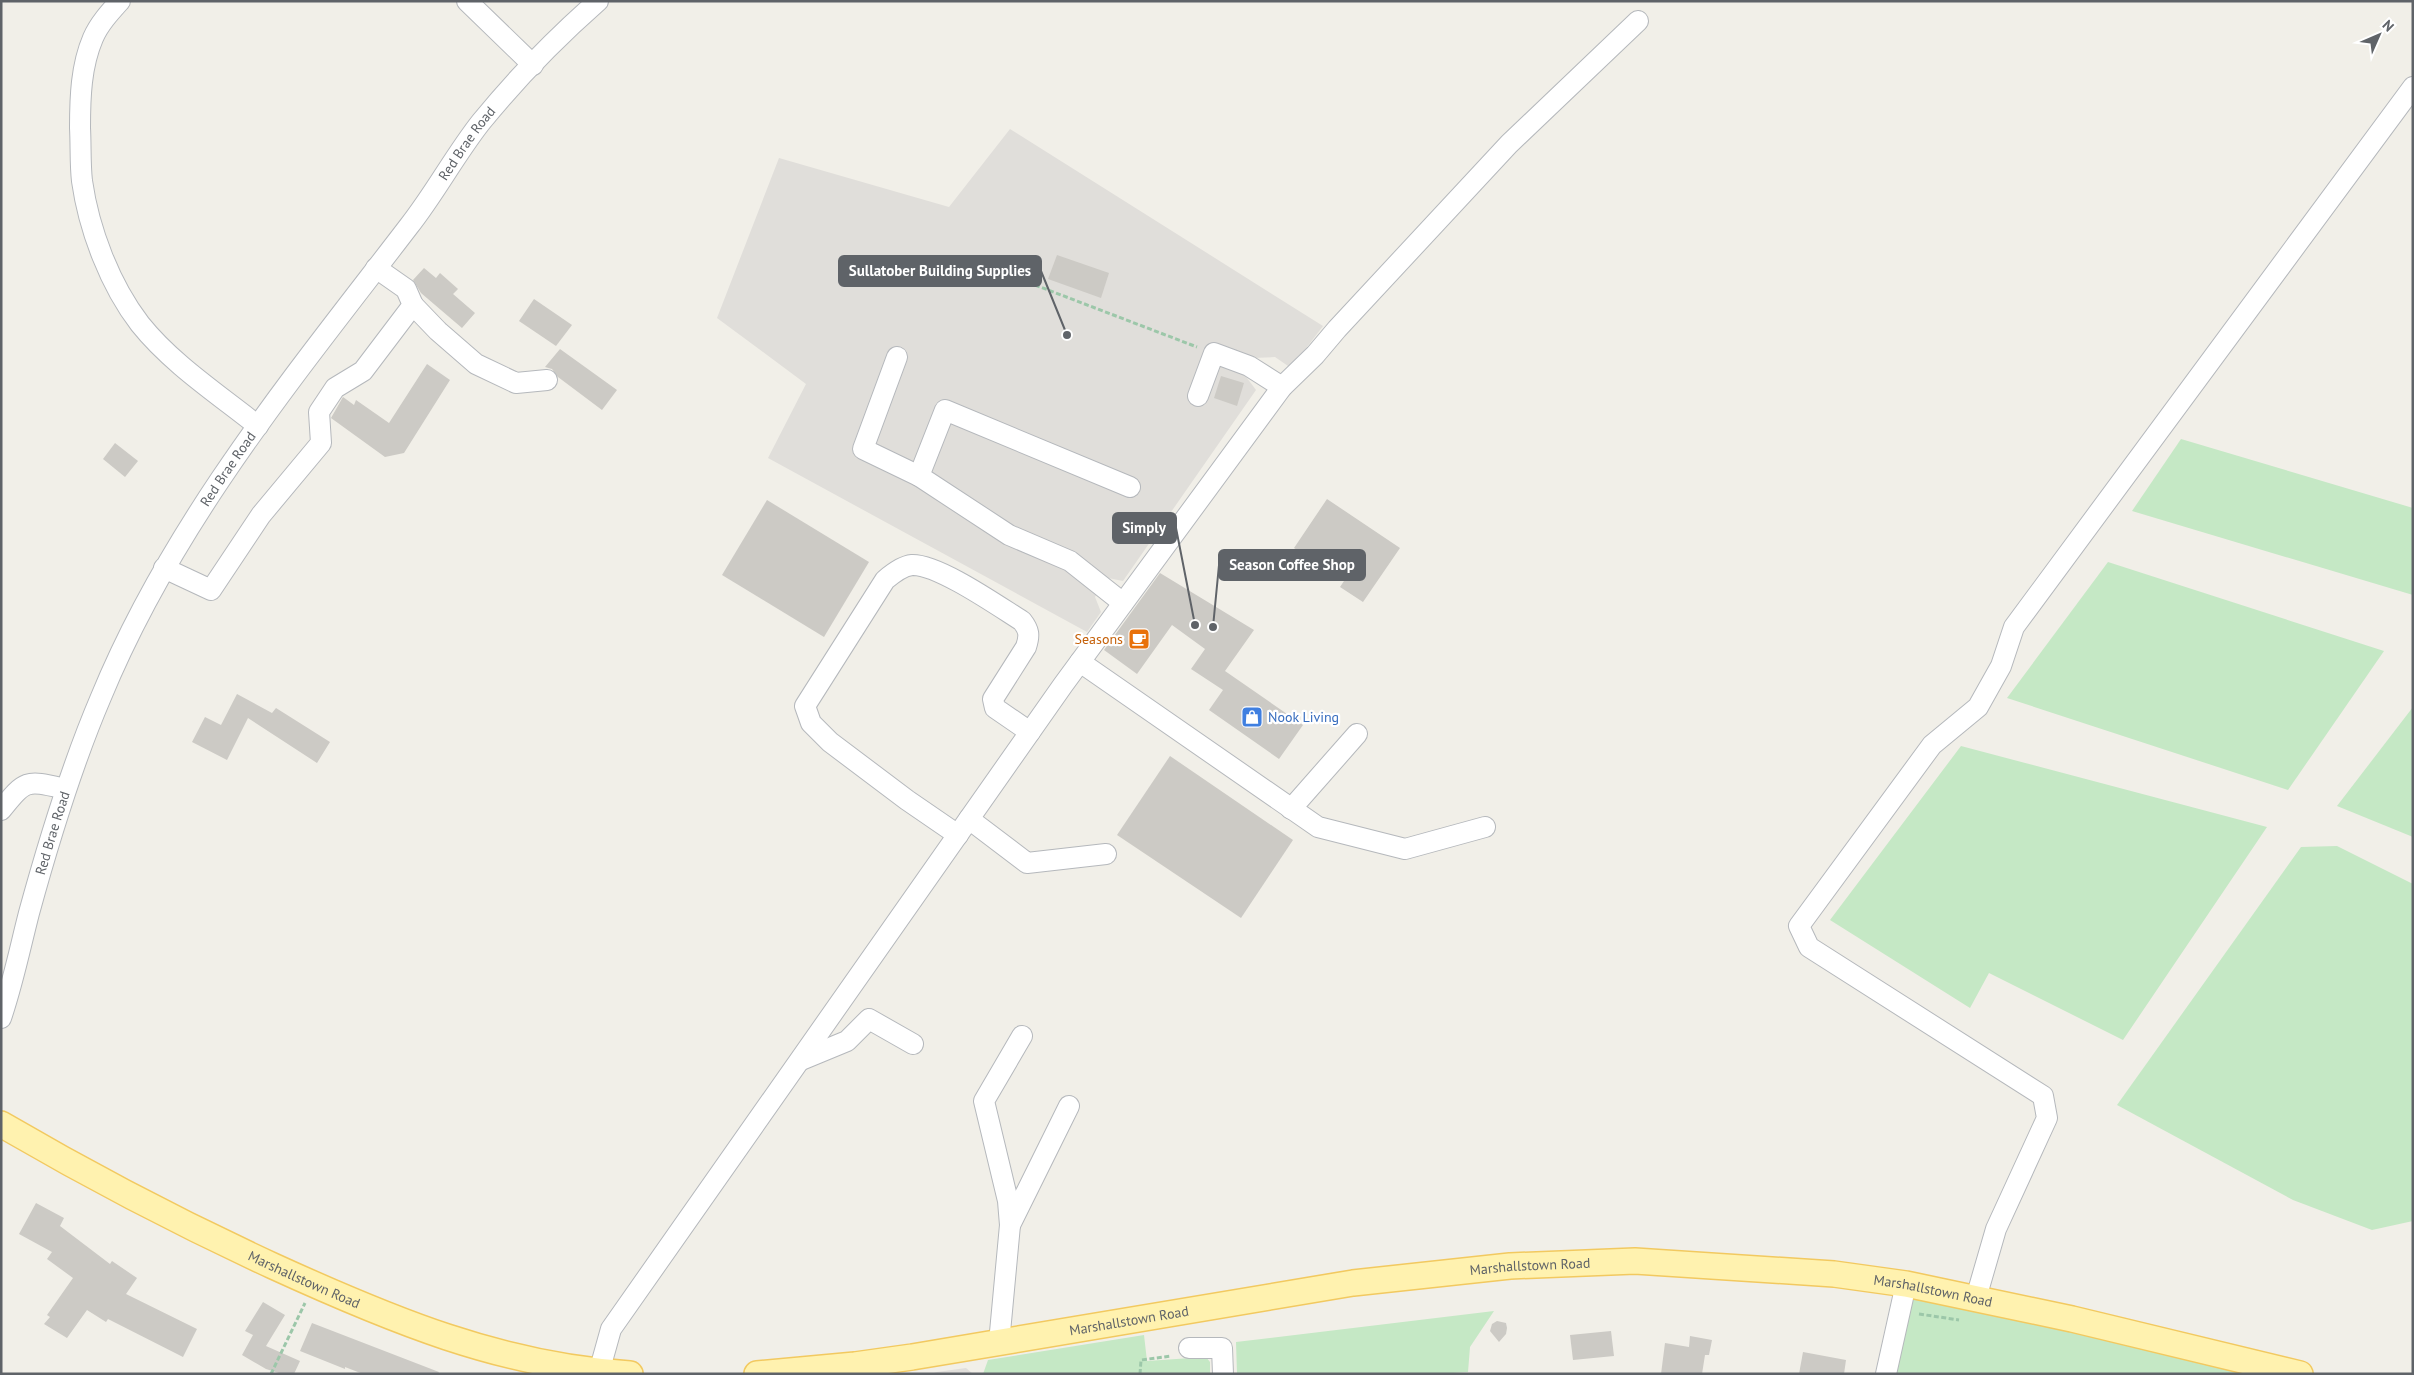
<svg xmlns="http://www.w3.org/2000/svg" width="2414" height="1375" font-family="'PT Sans',sans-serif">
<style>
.industrial{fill:#e0deda}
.green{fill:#c5e8c5}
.building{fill:#cccac5}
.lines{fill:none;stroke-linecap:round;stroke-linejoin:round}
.minor-casing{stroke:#b5b8bc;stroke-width:22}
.major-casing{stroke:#f2c960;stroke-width:28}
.path{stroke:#9cc7a9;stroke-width:3;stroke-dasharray:5 2.5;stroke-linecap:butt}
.minor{stroke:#fff;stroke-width:20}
.major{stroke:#fff2af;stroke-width:25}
.labels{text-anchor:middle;stroke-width:4.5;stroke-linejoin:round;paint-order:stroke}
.street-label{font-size:14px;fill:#5f6368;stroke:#fff}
.food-label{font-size:14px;fill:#c56008;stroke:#fff;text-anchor:end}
.shop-label{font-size:14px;fill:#366cbe;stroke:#fff;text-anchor:start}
.leader{fill:none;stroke:#5f6368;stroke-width:2}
.callout-dot{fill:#5f6368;stroke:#fff;stroke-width:2}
.callout{fill:#5f6368;stroke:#5f6368;stroke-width:2}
.callout-label{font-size:15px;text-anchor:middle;font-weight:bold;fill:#fff}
</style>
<rect width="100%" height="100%" fill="#f1efe8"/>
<g class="industrial">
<polygon points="1010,129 1323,326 1291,368 1275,357 1253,358 1244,374 1256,390 1123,581 1108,578 1101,587 1095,597 1101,612 1087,632 768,458 806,384 717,318 779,158 949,207"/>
<polygon points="966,1368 973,1374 931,1374 937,1372"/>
</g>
<g class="green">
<polygon points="2181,439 2413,508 2413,595 2132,511"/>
<polygon points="2108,562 2384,651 2288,790 2007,698"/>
<polygon points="2413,707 2413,837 2337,806"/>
<polygon points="1961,746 2267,827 2123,1040 1989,973 1970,1008 1830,920"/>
<polygon points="2337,846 2413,884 2413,1221 2372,1230 2293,1200 2117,1105 2301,847"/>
<polygon points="1906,1284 2292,1374 1886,1374"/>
<polygon points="1494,1311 1470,1347 1468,1372 1438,1374 1237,1374 1236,1342"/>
<polygon points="1144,1335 1147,1361 1206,1357 1210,1362 1210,1374 983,1374 988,1360"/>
</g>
<g class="building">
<polygon points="1057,255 1109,273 1101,298 1048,279"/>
<polygon points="424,268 436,278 440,273 458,289 453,294 475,313 462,328 421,293 413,280"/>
<polygon points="534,299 572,325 556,346 519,321"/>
<polygon points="560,349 617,390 602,410 558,377 552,369 545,367"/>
<polygon points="427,364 450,380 404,453 385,457 331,418 343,397 354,405 356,400 389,423"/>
<polygon points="1221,376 1244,383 1237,406 1214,398"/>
<polygon points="115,443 138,461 125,477 103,459"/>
<polygon points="1327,499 1400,548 1363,602 1340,587 1344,581 1294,548"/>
<polygon points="767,500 869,562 824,637 722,575"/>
<polygon points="1160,573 1254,630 1225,671 1303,725 1279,759 1209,710 1223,690 1191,669 1205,649 1172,625 1137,674 1104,650"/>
<polygon points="237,694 272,713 276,708 330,742 317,763 248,718 227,760 192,742 205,717 221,725"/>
<polygon points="1170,756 1293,840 1241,918 1117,835"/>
<polygon points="36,1203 64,1218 60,1226 110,1264 112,1261 137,1278 126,1294 197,1329 183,1357 108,1319 106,1322 87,1310 67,1338 44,1324 50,1317 47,1315 73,1278 47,1259 52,1252 19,1234"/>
<polygon points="263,1302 285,1315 266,1346 300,1361 294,1374 282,1374 266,1369 242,1355 253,1335 245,1331"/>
<polygon points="1497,1321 1506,1323 1507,1328 1506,1334 1499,1342 1490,1331 1492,1324"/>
<polygon points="312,1323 439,1372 438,1374 363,1374 345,1367 345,1369 300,1351"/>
<polygon points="1611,1331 1614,1356 1573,1360 1570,1335"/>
<polygon points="1690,1336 1712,1340 1709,1355 1705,1355 1702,1374 1661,1374 1665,1343 1689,1347"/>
<polygon points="1803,1352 1846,1360 1844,1374 1799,1374"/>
</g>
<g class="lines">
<g class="minor-casing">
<g id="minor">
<path d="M120,1C110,12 99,24 93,38C81,66 80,97 80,128C81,145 80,164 82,181C89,230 110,285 140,324C172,364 218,394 258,426"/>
<polyline points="467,1 533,65"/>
<polyline points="413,305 438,331 476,364 516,383 547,380"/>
<polyline points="897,357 863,449 919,476"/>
<polyline points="1198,396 1214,353 1249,366 1282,387"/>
<polyline points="164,568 211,590 261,515 321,443 319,412 335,388 363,371 413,305 406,289 376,268"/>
<polyline points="1123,603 1070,561 1009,535 919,476 945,410 1130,487"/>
<polyline points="1080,662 1318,827 1405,849 1485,827"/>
<polyline points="1291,809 1357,734"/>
<path d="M1,810C26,779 26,780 65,789"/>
<polyline points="969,819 1027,863 1106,854"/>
<path d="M958,835L907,800L830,742L811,723L805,706L885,580C892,574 902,566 912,565C938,564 998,606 1022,621C1029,630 1030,635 1026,647L993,699L995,708L1030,732"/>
<path id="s1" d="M1,1018C13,983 20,948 29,913C49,840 71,767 101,697C173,522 295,375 409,226C435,193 455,155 481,122C516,79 556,38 598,1"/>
<polyline points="801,1060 847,1041 869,1019 913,1044"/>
<polyline points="1010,1225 1069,1106"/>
<polyline points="1976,1298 1996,1229 2047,1118 2043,1096 1809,947 1799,926 1932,745 1978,707 2001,666 2014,627 2413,87"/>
<polyline points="999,1343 1010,1225 1008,1201 984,1101 1022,1036"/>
<polyline points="1189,1348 1222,1348 1223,1374"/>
<polyline points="599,1372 611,1329 1063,685 1282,387 1315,355 1337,329 1509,144 1638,21"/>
<polyline points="1886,1374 1906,1284"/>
</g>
</g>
<g class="major-casing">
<g id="major">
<path id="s2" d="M1,1124C90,1176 180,1223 273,1266C389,1319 501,1366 630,1374"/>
<path id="s3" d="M757,1374L855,1365L912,1357L1353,1283L1510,1266L1635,1261L1834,1274L1906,1284L2072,1319L2300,1374"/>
</g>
</g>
<g class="path">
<polyline points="1035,285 1197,347"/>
<polyline points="1919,1314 1959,1320"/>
<polyline points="271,1374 305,1303"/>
<polyline points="1140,1374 1141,1360 1171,1356"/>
</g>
<use href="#minor" class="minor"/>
<use href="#major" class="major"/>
</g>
<defs>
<g id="cafe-square" transform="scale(1.125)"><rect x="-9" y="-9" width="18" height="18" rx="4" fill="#e8710a" stroke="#fff"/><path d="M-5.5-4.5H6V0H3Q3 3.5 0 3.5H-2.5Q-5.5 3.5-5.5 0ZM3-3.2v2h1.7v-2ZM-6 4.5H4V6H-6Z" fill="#fff"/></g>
<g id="shop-square" transform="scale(1.125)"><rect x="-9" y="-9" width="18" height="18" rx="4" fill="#3f7fe0" stroke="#fff"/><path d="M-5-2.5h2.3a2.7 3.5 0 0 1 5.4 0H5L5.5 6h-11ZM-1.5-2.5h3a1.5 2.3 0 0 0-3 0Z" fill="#fff"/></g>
</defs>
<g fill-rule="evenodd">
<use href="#cafe-square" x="1139" y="639"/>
<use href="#shop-square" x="1252" y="717"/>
</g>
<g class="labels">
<g class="street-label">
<text dy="5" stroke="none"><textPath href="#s1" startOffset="1002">Red Brae Road</textPath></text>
<text dy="5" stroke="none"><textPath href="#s1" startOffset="598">Red Brae Road</textPath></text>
<text dy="5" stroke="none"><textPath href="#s1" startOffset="192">Red Brae Road</textPath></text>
<text dy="5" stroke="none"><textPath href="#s3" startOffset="781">Marshallstown Road</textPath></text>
<text dy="5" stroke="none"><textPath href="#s2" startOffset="341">Marshallstown Road</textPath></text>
<text dy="5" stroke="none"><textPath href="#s3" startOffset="1186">Marshallstown Road</textPath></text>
<text dy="5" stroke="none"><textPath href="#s3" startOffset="376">Marshallstown Road</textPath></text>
</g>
<g class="food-label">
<text x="1123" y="644">Seasons</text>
</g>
<g class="shop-label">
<text x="1268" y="722">Nook Living</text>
</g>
</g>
<path class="leader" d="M1067 335L1041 271M1195 625L1176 528M1213 627L1219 565"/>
<g class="callout-dot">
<circle cx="1067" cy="335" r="5"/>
<circle cx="1195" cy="625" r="5"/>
<circle cx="1213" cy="627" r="5"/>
</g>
<g class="callout">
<rect x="839" y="256" width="202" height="30" rx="5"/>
<rect x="1113" y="513" width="63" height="30" rx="5"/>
<rect x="1219" y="550" width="146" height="30" rx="5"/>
</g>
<g class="callout-label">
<text x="940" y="276">Sullatober Building Supplies</text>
<text x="1144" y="533">Simply</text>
<text x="1292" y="570">Season Coffee Shop</text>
</g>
<rect width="2414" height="1375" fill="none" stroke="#5f6368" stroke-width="5"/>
<g transform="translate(2379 35) rotate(45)" stroke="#ffffff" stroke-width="4" paint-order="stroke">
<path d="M0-4L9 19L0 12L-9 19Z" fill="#5f6368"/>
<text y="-8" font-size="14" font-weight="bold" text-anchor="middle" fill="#5f6368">N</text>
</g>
</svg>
